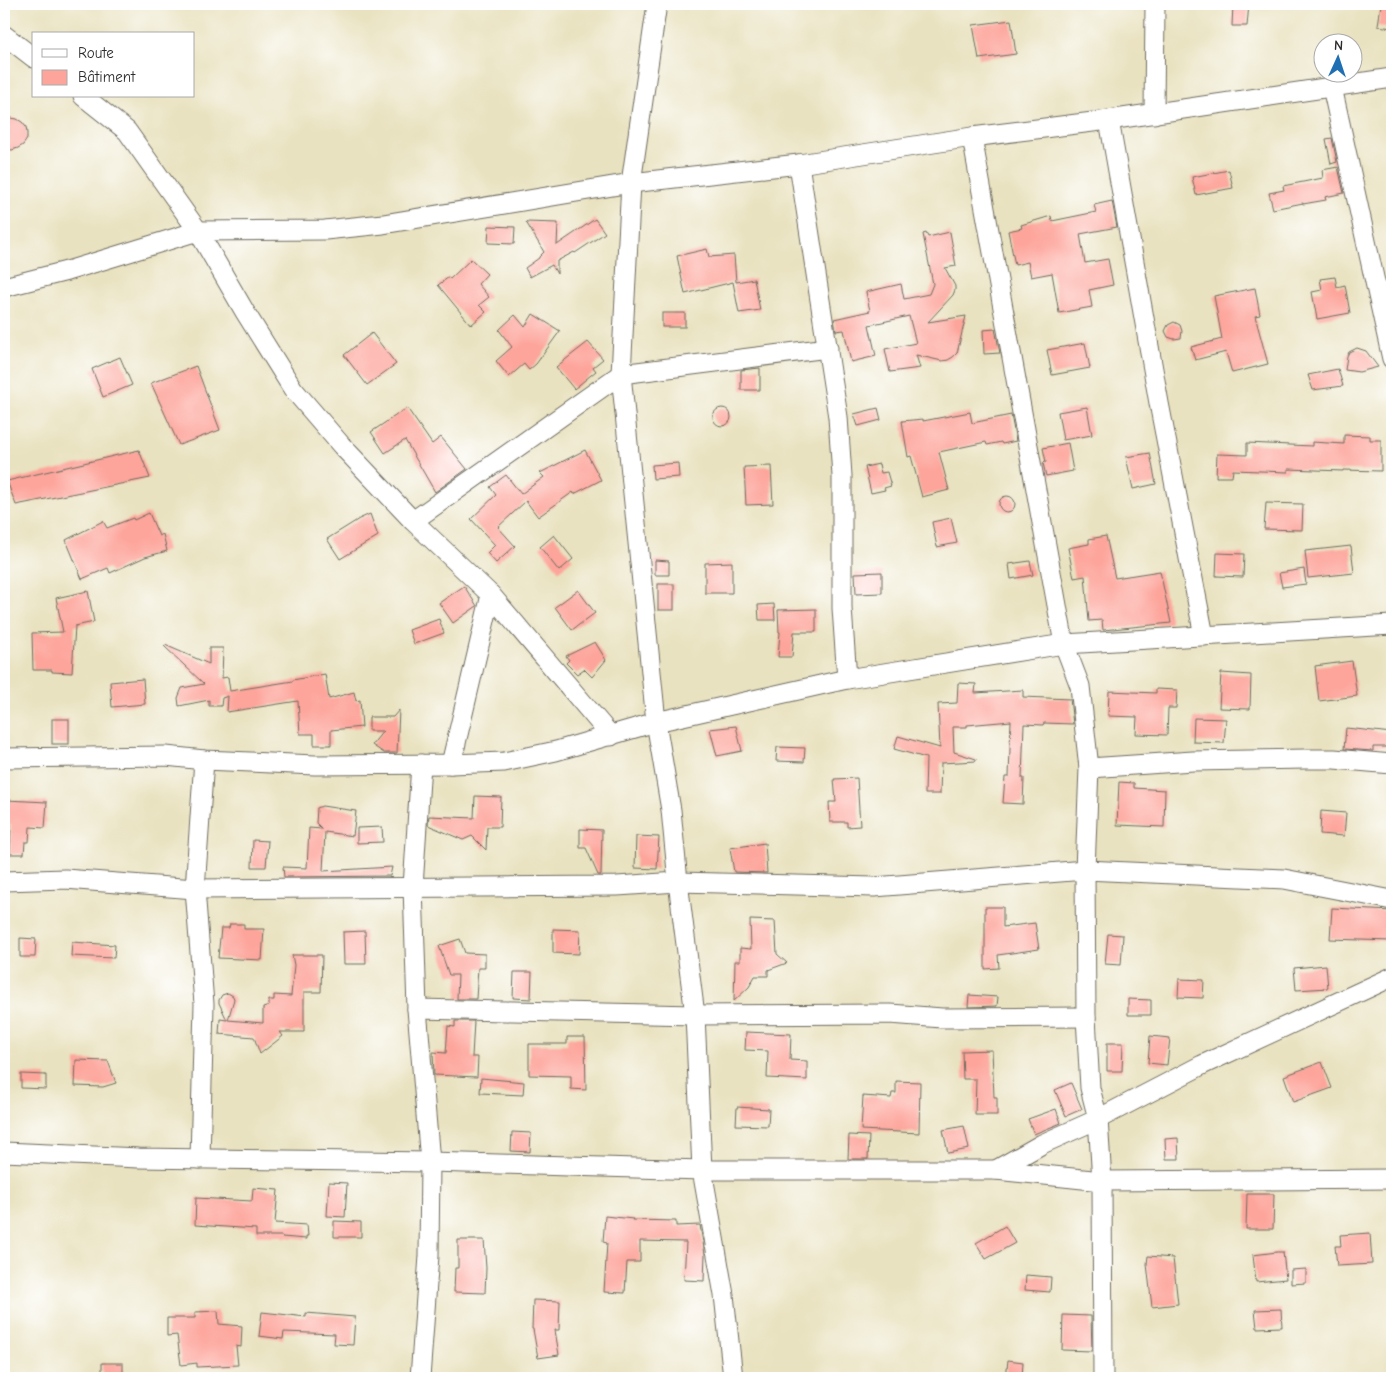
<svg xmlns="http://www.w3.org/2000/svg" width="1396" height="1382" font-family="'Comic Neue',sans-serif">
<style>
.building{fill:#fda59b}
.lines{fill:none;stroke-linecap:round;stroke-linejoin:round}
.minor-casing{stroke:#6e6b5f;stroke-width:21}
.minor{stroke:#fff;stroke-width:19}
</style>
<rect width="100%" height="100%" fill="#fff"/>
<filter id="ink" filterUnits="userSpaceOnUse"><feTurbulence type="fractalNoise" baseFrequency=".02" numOctaves="2"/><feDisplacementMap in="SourceGraphic" scale="10" xChannelSelector="R" yChannelSelector="G"/><feConvolveMatrix kernelMatrix="1 2 1 2 8 2 1 2 1" color-interpolation-filters="sRGB"/></filter>
<filter id="wash" filterUnits="userSpaceOnUse"><feTurbulence type="fractalNoise" baseFrequency=".0096" numOctaves="4" result="noise"/><feDisplacementMap in="SourceGraphic" scale="20" xChannelSelector="R" yChannelSelector="G"/><feGaussianBlur stdDeviation="1.12" result="paint"/><feColorMatrix in="noise" values="0 0 0 0 0 0 0 0 0 0 0 0 0 0 0 0 0 1.4 0 .05"/><feComposite in="paint" operator="in"/></filter>
<g filter="url(#wash)">
<rect width="100%" height="100%" fill="#e9e2c0"/>
<g id="blocks">
<g class="building">
<polygon points="1233,4 1249,4 1247,26 1232,26"/>
<polygon points="1381,4 1392,4 1392,28 1378,26"/>
<polygon points="1011,20 1016,54 979,59 973,25"/>
<polygon points="11,118 17,119 22,122 26,127 27,133 27,139 23,145 18,148 12,150 4,149 4,120"/>
<polygon points="1332,138 1337,162 1331,164 1326,139"/>
<polygon points="1338,167 1344,193 1325,197 1326,200 1303,204 1303,203 1273,209 1269,193 1284,190 1283,186 1323,178 1322,170"/>
<polygon points="1229,170 1233,188 1196,195 1192,177"/>
<polygon points="1112,201 1117,227 1080,234 1085,263 1108,259 1113,285 1089,290 1092,307 1059,313 1052,273 1031,277 1028,262 1015,265 1008,231 1022,228 1021,225 1051,216 1052,221 1096,212 1094,205"/>
<polygon points="595,219 605,233 575,253 574,252 557,261 557,274 552,265 530,277 525,268 539,258 539,257 544,252 526,222 558,223 557,245"/>
<polygon points="489,226 515,227 514,244 488,243"/>
<polygon points="950,232 956,266 945,268 955,286 955,290 953,295 928,322 966,316 957,353 953,357 948,360 942,361 916,355 920,368 890,372 885,349 916,343 909,316 869,325 876,356 851,362 844,330 836,331 834,319 870,311 866,292 901,284 904,299 929,294 933,284 923,234 926,233 928,237"/>
<polygon points="707,249 709,257 734,255 736,282 754,279 760,310 739,313 733,282 685,294 677,256"/>
<polygon points="471,259 487,274 478,284 489,297 479,305 486,312 471,325 438,285 449,277 450,279"/>
<polygon points="1335,277 1337,287 1345,285 1350,313 1317,319 1312,292 1322,290 1320,279"/>
<polygon points="1255,288 1260,315 1255,316 1268,364 1232,373 1226,352 1195,360 1191,347 1222,339 1214,296"/>
<rect x="662" y="313" width="23" height="14"/>
<polygon points="533,314 560,331 536,364 529,370 524,364 509,377 496,361 512,347 499,330 515,315 525,327"/>
<polygon points="1174,322 1180,325 1182,331 1181,338 1174,339 1168,337 1165,331 1168,325"/>
<polygon points="995,329 1000,353 984,354 983,330"/>
<polygon points="372,333 396,364 367,385 344,355"/>
<polygon points="588,342 603,359 593,367 596,371 574,389 556,367"/>
<polygon points="1085,343 1090,368 1052,375 1047,350"/>
<polygon points="1357,348 1366,351 1378,367 1359,372 1345,370 1347,356 1349,352"/>
<polygon points="120,357 132,385 103,397 92,369"/>
<polygon points="196,366 220,430 179,445 151,383"/>
<polygon points="760,368 760,390 741,390 741,370"/>
<polygon points="1338,369 1343,386 1313,390 1308,375"/>
<polygon points="1087,407 1092,435 1063,440 1058,412"/>
<circle cx="722" cy="417" r="9"/>
<polygon points="407,408 432,444 441,437 467,469 435,492 405,440 385,453 371,432"/>
<polygon points="878,408 881,420 858,426 854,414"/>
<polygon points="970,412 972,423 1011,415 1016,441 1002,444 1001,442 987,445 986,442 939,452 949,490 922,497 911,456 908,457 902,421 923,419 923,421"/>
<polygon points="1344,435 1370,436 1370,440 1381,440 1381,471 1343,470 1343,471 1288,469 1288,472 1233,470 1232,477 1216,477 1217,454 1247,455 1247,443 1312,446 1312,442 1344,444"/>
<polygon points="1068,443 1073,471 1046,476 1043,463 1046,462 1043,448"/>
<polygon points="139,450 150,478 16,505 7,481"/>
<polygon points="585,450 601,480 574,494 573,492 538,517 526,501 498,527 515,546 496,563 487,553 495,545 471,519 496,495 490,487 506,475 521,494 544,477 540,473"/>
<polygon points="1150,453 1156,484 1133,489 1126,457"/>
<polygon points="678,463 679,477 653,479 652,465"/>
<polygon points="879,464 881,473 887,472 891,486 884,488 885,490 871,493 865,467"/>
<polygon points="771,466 773,504 746,505 744,467"/>
<circle cx="1007" cy="504" r="8"/>
<polygon points="1266,503 1303,504 1302,530 1264,529"/>
<polygon points="149,513 159,536 163,534 167,551 145,557 110,573 108,568 82,579 66,540 103,521 107,528 133,518 134,520"/>
<polygon points="370,514 378,536 340,559 327,539 359,519"/>
<polygon points="951,518 957,543 937,547 932,522"/>
<polygon points="554,535 573,559 559,571 540,547"/>
<polygon points="1106,536 1115,578 1160,571 1171,623 1103,630 1102,620 1089,621 1085,576 1074,578 1068,548 1089,544 1089,539"/>
<polygon points="1351,546 1354,573 1308,578 1305,551"/>
<polygon points="1217,553 1244,554 1243,577 1216,576"/>
<polygon points="655,560 669,561 669,575 655,575"/>
<polygon points="1030,561 1033,575 1011,579 1009,564"/>
<polygon points="732,562 732,593 705,593 705,563"/>
<polygon points="1304,569 1306,584 1282,587 1279,573"/>
<polygon points="882,572 882,593 856,594 855,573"/>
<rect x="658" y="584" width="16" height="26"/>
<polygon points="464,586 477,606 453,623 439,603"/>
<polygon points="578,590 595,613 572,630 555,607"/>
<polygon points="88,591 94,622 75,626 72,673 52,672 52,670 33,670 32,633 63,632 56,598"/>
<polygon points="774,604 775,620 759,620 758,605"/>
<polygon points="816,609 816,632 794,632 792,657 778,657 780,632 779,632 778,610"/>
<polygon points="439,619 444,633 414,644 409,630"/>
<polygon points="595,642 606,660 592,677 584,669 577,674 566,663 569,660 566,656"/>
<polygon points="165,645 209,664 209,648 223,648 222,678 228,677 230,691 293,681 293,680 325,674 329,699 354,692 356,701 360,700 362,727 331,730 331,745 314,745 314,734 300,734 298,701 227,712 228,696 222,698 221,706 209,706 209,700 179,706 178,698 182,688 204,684 164,646"/>
<polygon points="1352,661 1357,696 1319,701 1315,666"/>
<polygon points="1221,673 1251,675 1250,709 1219,708"/>
<polygon points="143,679 145,704 112,707 110,682"/>
<polygon points="958,683 976,684 975,693 1023,690 1023,697 1070,699 1073,724 1044,723 1043,725 1024,724 1022,778 1024,778 1023,804 1003,803 1005,777 1009,777 1011,721 967,725 967,727 953,727 954,752 976,759 976,761 941,763 940,794 925,794 926,758 894,749 898,736 940,748 938,704 957,703"/>
<polygon points="1156,689 1177,690 1176,708 1168,708 1167,735 1136,734 1137,717 1108,716 1109,691 1156,693"/>
<polygon points="399,710 397,753 384,753 372,745 383,731 369,731 369,717 393,717"/>
<polygon points="1194,718 1226,719 1224,743 1193,742"/>
<rect x="52" y="719" width="17" height="25"/>
<polygon points="736,726 742,751 717,756 710,729"/>
<polygon points="1346,728 1392,733 1392,747 1373,747 1373,751 1344,749"/>
<polygon points="777,747 805,748 804,762 776,761"/>
<polygon points="857,778 860,826 847,827 847,822 830,822 829,802 836,802 834,779"/>
<polygon points="1119,782 1134,783 1134,788 1165,790 1164,827 1117,825"/>
<polygon points="475,796 501,797 500,827 487,827 486,850 472,836 463,840 428,825 429,816 474,818"/>
<polygon points="6,800 47,802 45,828 30,827 29,842 25,842 24,854 10,854 11,824 5,826"/>
<polygon points="322,806 356,811 353,836 325,832 323,871 392,867 390,876 284,877 283,867 307,868 309,828 322,829 316,823 317,808"/>
<polygon points="1321,811 1346,813 1344,836 1320,834"/>
<polygon points="382,827 383,842 357,843 357,828"/>
<polygon points="580,829 602,830 601,875 598,875 586,848 580,848"/>
<polygon points="636,836 659,837 657,869 635,868"/>
<polygon points="253,840 268,841 266,867 252,867"/>
<polygon points="765,843 767,873 734,872 730,848"/>
<polygon points="985,907 1003,907 1003,927 1035,923 1039,949 998,955 999,968 985,969"/>
<polygon points="1332,908 1392,911 1391,941 1330,939"/>
<polygon points="750,920 775,921 777,954 787,963 768,970 768,976 755,976 749,987 734,1001 735,961 740,961 740,948 751,949"/>
<polygon points="230,924 244,924 244,929 264,929 262,960 218,958 221,928 229,928"/>
<polygon points="553,929 580,930 579,954 553,953"/>
<polygon points="365,931 366,964 344,964 343,932"/>
<polygon points="1108,934 1123,935 1121,965 1105,964"/>
<polygon points="20,938 36,939 35,957 20,957"/>
<polygon points="460,939 465,953 485,954 485,968 478,968 476,999 457,999 458,975 449,975 439,946"/>
<polygon points="72,942 115,945 114,958 71,956"/>
<polygon points="292,955 322,955 321,992 304,992 304,1032 280,1032 283,1036 260,1054 254,1037 219,1034 220,1019 227,1020 219,1003 219,1000 222,995 228,993 233,996 234,999 228,1020 263,1023 263,1008 269,1006 269,1000 274,1000 274,995 291,996 294,965"/>
<polygon points="1326,965 1328,988 1296,990 1294,968"/>
<polygon points="514,972 532,972 531,999 513,998"/>
<polygon points="1179,979 1204,980 1203,998 1178,997"/>
<polygon points="969,995 998,997 997,1006 968,1007"/>
<polygon points="1128,999 1151,1000 1151,1015 1128,1015"/>
<polygon points="455,1021 474,1021 472,1057 478,1057 477,1077 434,1075 433,1052 446,1053 448,1026 455,1027"/>
<polygon points="746,1032 791,1034 790,1060 807,1061 807,1080 767,1078 768,1051 745,1050"/>
<polygon points="1150,1036 1170,1038 1167,1065 1148,1063"/>
<polygon points="567,1037 585,1037 586,1090 571,1089 571,1076 529,1075 529,1044 567,1044"/>
<polygon points="1107,1043 1123,1043 1122,1071 1107,1071"/>
<polygon points="992,1050 994,1097 997,1097 997,1115 975,1115 976,1079 963,1079 962,1051"/>
<polygon points="76,1060 108,1061 116,1083 103,1087 75,1086"/>
<polygon points="1322,1062 1332,1088 1293,1102 1284,1076"/>
<polygon points="21,1074 46,1075 46,1089 21,1088"/>
<polygon points="481,1078 524,1082 523,1095 480,1093"/>
<polygon points="896,1081 920,1082 919,1133 861,1130 863,1096 891,1098 892,1093 896,1093"/>
<polygon points="1071,1083 1082,1109 1066,1116 1055,1090"/>
<polygon points="737,1107 769,1109 768,1126 736,1125"/>
<polygon points="1056,1109 1061,1123 1034,1134 1028,1119"/>
<polygon points="964,1126 969,1149 948,1153 943,1130"/>
<polygon points="512,1132 531,1133 530,1152 511,1151"/>
<polygon points="849,1135 869,1136 868,1159 848,1159"/>
<polygon points="1178,1138 1179,1159 1166,1159 1165,1139"/>
<polygon points="329,1182 347,1183 345,1217 327,1216"/>
<polygon points="253,1188 278,1190 275,1223 307,1225 308,1236 306,1236 306,1239 282,1237 282,1236 256,1236 256,1229 195,1225 196,1198 252,1201"/>
<polygon points="1247,1194 1274,1194 1273,1229 1246,1229"/>
<polygon points="605,1216 633,1219 632,1220 676,1221 676,1226 700,1225 705,1254 704,1281 684,1280 686,1242 640,1241 640,1262 627,1262 625,1293 604,1292 607,1243 603,1242"/>
<polygon points="334,1221 361,1222 361,1237 334,1237"/>
<polygon points="1005,1226 1015,1243 986,1259 976,1243"/>
<polygon points="1370,1233 1372,1264 1337,1266 1335,1246 1341,1246 1340,1235"/>
<polygon points="458,1240 484,1240 486,1268 485,1293 454,1292 455,1268 458,1268"/>
<polygon points="1277,1252 1283,1252 1286,1279 1256,1282 1253,1255"/>
<polygon points="1148,1256 1173,1258 1178,1304 1152,1307 1147,1264"/>
<polygon points="1306,1269 1306,1283 1291,1284 1291,1270"/>
<polygon points="1026,1275 1051,1277 1050,1292 1025,1290"/>
<polygon points="533,1300 560,1301 559,1330 555,1330 559,1355 538,1358 533,1329 532,1329"/>
<polygon points="1281,1309 1282,1327 1257,1328 1255,1310"/>
<polygon points="218,1311 219,1324 242,1326 241,1347 236,1346 238,1365 197,1367 197,1363 181,1365 177,1335 167,1336 167,1318 195,1318 195,1312"/>
<polygon points="262,1312 306,1317 306,1313 355,1317 353,1345 334,1344 335,1334 284,1332 283,1339 259,1336"/>
<polygon points="1063,1315 1091,1316 1092,1351 1062,1350"/>
<polygon points="1008,1360 1023,1362 1022,1378 1006,1378"/>
<rect x="102" y="1363" width="21" height="15"/>
</g>
</g>
</g>
<g filter="url(#ink)">
<use href="#blocks" fill-opacity="0" stroke="#6e6b5f" stroke-width="1"/>
<g class="lines">
<g class="minor-casing">
<g id="minor">
<polyline points="657,4 631,183 621,374 656,722 671,810 678,882 695,1015 702,1170 724,1295 733,1378"/>
<polyline points="4,35 34,58"/>
<polyline points="1332,87 1392,359"/>
<polyline points="83,96 127,131 198,231 245,312 293,389 342,446 413,521 491,595 611,736"/>
<polyline points="1154,114 1155,4"/>
<polyline points="1109,120 1159,403 1204,636"/>
<polyline points="972,137 1064,644 1080,686 1089,768 1085,870 1086,1017 1090,1088 1098,1119 1102,1181 1103,1378"/>
<polyline points="799,164 838,417 842,476 842,608 847,679"/>
<polyline points="4,287 67,271 198,231 325,230 383,224 631,183 799,164 972,137 1109,120 1392,78"/>
<polyline points="413,521 621,374 828,348"/>
<polyline points="4,758 166,756 204,760 315,765 451,764 504,762 556,751 656,722 847,679 1064,644 1392,625"/>
<polyline points="451,764 491,595"/>
<polyline points="1089,768 1193,761 1305,759 1334,759 1392,764"/>
<polyline points="4,881 65,879 195,889 617,886 678,882 874,887 1085,870 1284,879 1392,900"/>
<polyline points="417,1009 695,1015 890,1014 942,1018 1086,1017"/>
<polyline points="4,1152 139,1158 430,1162 702,1170 996,1170 1102,1181 1392,1179"/>
<polyline points="200,1159 204,1004 195,889 204,760"/>
<polyline points="996,1170 1042,1144 1098,1119 1202,1065 1392,977"/>
<polyline points="420,1378 429,1256 430,1162 417,1009 413,887 421,764"/>
</g>
</g>
<use href="#minor" class="minor"/>
</g>
</g>
<rect width="1396" height="1382" fill="none" stroke="#fff" stroke-width="20"/>
<rect x="32" y="32" width="162" height="65" fill="#ffffff" stroke="#aaaaaa"/>
<rect x="42" y="49" width="25" height="8" fill="#ffffff" stroke="#aaaaaa"/>
<text x="78" y="58" font-size="15" fill="#2b2b2b">Route</text>
<rect x="42" y="70" width="25" height="15" fill="#fda59b" stroke="#aaaaaa"/>
<text x="78" y="82" font-size="15" fill="#2b2b2b">Bâtiment</text>
<g transform="translate(1338 58) rotate(3)"><circle r="24" fill="#ffffff" stroke="#aaaaaa"/>
<path d="M0-4L9 19L0 12L-9 19Z" fill="#1f6fb2"/>
<text y="-8" font-size="14" font-weight="bold" text-anchor="middle" fill="#2b2b2b">N</text>
</g>
</svg>
